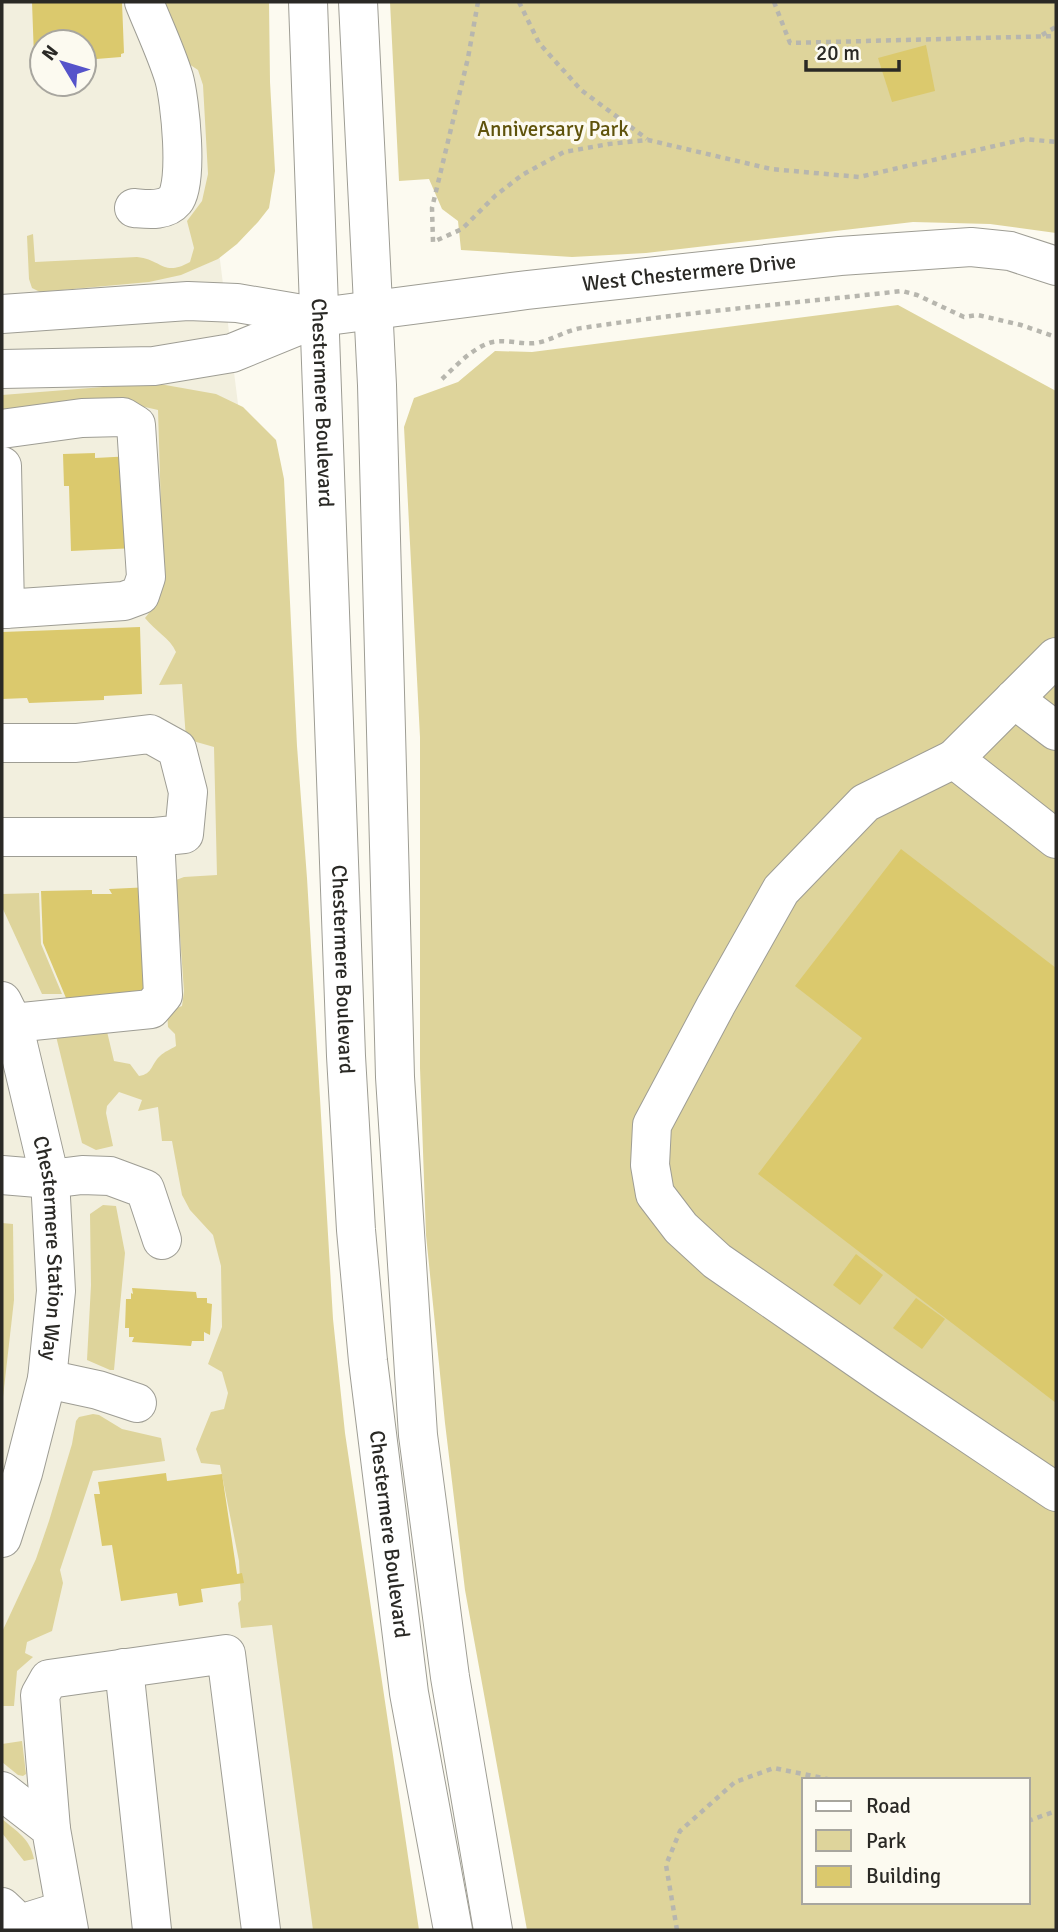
<svg xmlns="http://www.w3.org/2000/svg" width="1058" height="1932" font-family="Signika,sans-serif">
<style>
.built{fill:#f2efde;fill-rule:evenodd}
.green{fill:#ded49b;fill-rule:evenodd}
.building{fill:#dbc96d}
.lines{fill:none;stroke-linecap:round;stroke-linejoin:round}
.minor-casing{stroke:#9e9d94;stroke-width:40}
.major-casing{stroke:#9e9d94;stroke-width:40}
.path{stroke:#b7b6ae;stroke-width:4.5;stroke-dasharray:5 5;stroke-linecap:butt}
.minor{stroke:#fff;stroke-width:38}
.major{stroke:#fff;stroke-width:38}
.labels{text-anchor:middle;stroke-width:7;stroke-linejoin:round;paint-order:stroke}
.park-label{font-size:21px;fill:#5f530b;stroke:#fcfaf0}
.street-label{font-size:21px;fill:#2a2925;stroke:#fcfaf0}
</style>
<rect width="100%" height="100%" fill="#fcfaf0"/>
<path class="built" d="M2,2H201L214,212L244,452L364,1930H2ZM42,42H84V84H42Z"/>
<g class="green">
<path d="M157,2H269L270,82L275,171L269,208L258,222L237,244L218,259L181,275L149,282L40,292L32,288L29,279L27,236L33,234L35,262L137,257C163,260 163,277 190,262L194,248L187,221L202,201L208,174L203,85L198,70L177,56Z"/>
<polygon points="390,2 1056,2 1056,233 990,224 913,222 646,253 572,257 461,250 458,221 442,209 429,179 399,181"/>
<path d="M898,305L1056,391V1930H527L465,1590L445,1423L426,1235L420,1068V737L404,427L414,398L458,382L495,351L532,352ZM804,1780H1028V1902H804Z"/>
<path d="M154,383L216,394L243,407L276,440L284,479L297,746L307,878L333,1319L345,1433L419,1930H313L272,1625L241,1628L238,1603L241,1600L239,1561L220,1465L201,1463L196,1449L211,1412L224,1409L228,1393L222,1372L208,1364L222,1327L221,1266L213,1235L190,1210L182,1195L172,1141H162L158,1107L138,1111L142,1100L119,1092L107,1106L106,1113L113,1146L96,1150L82,1143L55,1032L105,1023L114,1061L130,1064L139,1076C153,1074 151,1064 160,1056C164,1052 171,1049 176,1046L175,1034L168,1027L167,1012L182,1006L184,991L176,880L184,877L217,875L214,747L186,739L182,684L159,685L176,652C170,638 155,631 145,618L156,604L163,576L158,410C108,396 52,408 2,413V395Z"/>
<polygon points="39,893 41,944 62,994 42,994 2,907 2,894"/>
<polygon points="103,1205 116,1206 125,1253 114,1370 110,1370 87,1360 91,1285 90,1214"/>
<polygon points="2,1223 13,1224 14,1300 2,1406"/>
<polygon points="93,1414 99,1415 122,1429 161,1438 165,1461 93,1471 60,1570 63,1583 52,1631 27,1642 25,1653 33,1657 17,1671 14,1706 2,1706 2,1632 36,1559 49,1521 72,1444 76,1421 79,1417"/>
<polygon points="22,1741 26,1774 23,1776 18,1775 2,1762 2,1744"/>
<path d="M2,1819C17,1832 30,1838 34,1859L24,1861L2,1833Z"/>
</g>
<g class="building">
<polygon points="32,2 122,2 124,53 121,54 121,57 84,60 84,42 42,42 42,57 34,57"/>
<polygon points="926,45 935,91 892,102 878,58"/>
<polygon points="95,453 95,458 133,456 136,548 71,551 69,486 64,486 63,454"/>
<polygon points="140,627 142,694 104,696 104,700 29,703 27,698 2,699 2,632"/>
<polygon points="901,849 1056,968 1056,1403 758,1174 862,1038 795,986"/>
<polygon points="151,887 155,994 66,998 43,943 41,891 92,890 92,894 112,894 109,889"/>
<polygon points="856,1254 883,1275 860,1305 833,1285"/>
<polygon points="132,1288 196,1292 197,1298 207,1298 207,1303 212,1304 210,1335 204,1332 204,1341 192,1341 191,1346 132,1342 134,1337 129,1337 129,1328 125,1328 126,1299 131,1299 131,1293 133,1294"/>
<polygon points="916,1298 945,1319 922,1349 893,1328"/>
<polygon points="166,1473 167,1481 222,1474 237,1574 242,1573 244,1583 201,1589 203,1602 179,1606 177,1593 121,1601 112,1545 102,1546 94,1494 100,1494 98,1482"/>
</g>
<g class="lines">
<g class="minor-casing">
<g id="minor">
<path d="M134,208C147,209 165,212 175,200C189,184 180,99 174,78C166,52 154,27 144,2"/>
<polyline points="2,314 188,301 237,303 320,317"/>
<path id="s1" d="M2,369L154,366L232,353L320,317L527,290L840,256L971,247L1010,251L1056,266"/>
<polyline points="2,429 82,418 123,417 136,425 146,577 140,595 124,601 5,609"/>
<polyline points="2,466 5,609 2,609"/>
<polyline points="1056,657 954,759 1056,839"/>
<polyline points="1014,699 1056,731"/>
<polyline points="2,743 76,743 150,734 177,749 188,792 184,834 155,837 2,837"/>
<polyline points="954,759 865,803 781,890 716,1005 652,1125 650,1165 655,1194 681,1228 717,1261 886,1378 1056,1492"/>
<path id="s2" d="M2,1001L13,1023L50,1179L56,1291L47,1379L23,1473L2,1538"/>
<polyline points="13,1023 151,1009 163,995 155,837"/>
<polyline points="2,1175 50,1179 82,1175 110,1176 145,1189 162,1240"/>
<polyline points="47,1379 98,1390 137,1403"/>
<polyline points="124,1668 152,1930"/>
<polyline points="2,1791 51,1829 69,1930"/>
<polyline points="51,1829 40,1695 49,1679 226,1654 261,1930"/>
<polyline points="2,1907 20,1924 65,1910"/>
</g>
</g>
<g class="major-casing">
<g id="major">
<path id="s3" d="M308,2L346,1056L356,1230L368,1361L409,1693L453,1930"/>
<polyline points="358,2 377,385 395,1077 418,1435 450,1677 493,1930"/>
</g>
</g>
<g class="path">
<polyline points="478,2 468,58 432,208 433,242 462,229 495,196 522,175 564,152 609,144 648,140 771,169 859,177 1025,139 1056,142"/>
<polyline points="519,2 539,43 581,90 647,139"/>
<polyline points="774,2 790,43 1056,36"/>
<polyline points="1042,35 1056,27"/>
<path d="M442,379C456,366 470,350 489,343C503,338 521,345 536,343C553,340 566,330 582,328C688,312 795,303 902,291L917,295L964,317L978,315L1021,325L1056,337"/>
<polyline points="1028,1821 1056,1811"/>
<polyline points="677,1930 666,1865 680,1831 735,1782 774,1768 832,1780"/>
</g>
<use href="#minor" class="minor"/>
<use href="#major" class="major"/>
</g>
<g class="labels">
<g class="park-label">
<text x="553" y="136">Anniversary Park</text>
</g>
<g class="street-label">
<text dy="7" stroke="none"><textPath href="#s1" startOffset="698">West Chestermere Drive</textPath></text>
<text dy="7" stroke="none"><textPath href="#s3" startOffset="401">Chestermere Boulevard</textPath></text>
<text dy="7" stroke="none"><textPath href="#s3" startOffset="968">Chestermere Boulevard</textPath></text>
<text dy="7" stroke="none"><textPath href="#s2" startOffset="254">Chestermere Station Way</textPath></text>
<text dy="7" stroke="none"><textPath href="#s3" startOffset="1535">Chestermere Boulevard</textPath></text>
</g>
</g>
<rect width="1058" height="1932" fill="none" stroke="#2a2925" stroke-width="7"/>
<rect x="802" y="1778" width="228" height="126" fill="#fcfaf0" stroke="#a8a69f" stroke-width="2"/>
<rect x="816" y="1801" width="35" height="10" fill="#ffffff" stroke="#a8a69f" stroke-width="2"/>
<text x="866" y="1813" font-size="21" fill="#2a2925">Road</text>
<rect x="816" y="1830" width="35" height="21" fill="#ded49b" stroke="#a8a69f" stroke-width="2"/>
<text x="866" y="1848" font-size="21" fill="#2a2925">Park</text>
<rect x="816" y="1866" width="35" height="21" fill="#dbc96d" stroke="#a8a69f" stroke-width="2"/>
<text x="866" y="1883" font-size="21" fill="#2a2925">Building</text>
<g transform="translate(63 63) rotate(308)"><circle r="33" fill="#fcfaf0" stroke="#a8a69f" stroke-width="2"/>
<path d="M0-5L12 26L0 18L-12 26Z" fill="#5553ca"/>
<text y="-10" font-size="19" font-weight="bold" text-anchor="middle" fill="#2a2925">N</text>
</g>
<path d="M806 60v10h93v-10" fill="none" stroke="#2a2925" stroke-width="3.5"/>
<text x="816" y="60" font-size="21" fill="#2a2925" stroke="#fcfaf0" stroke-width="5" paint-order="stroke">20 m</text>
</svg>
